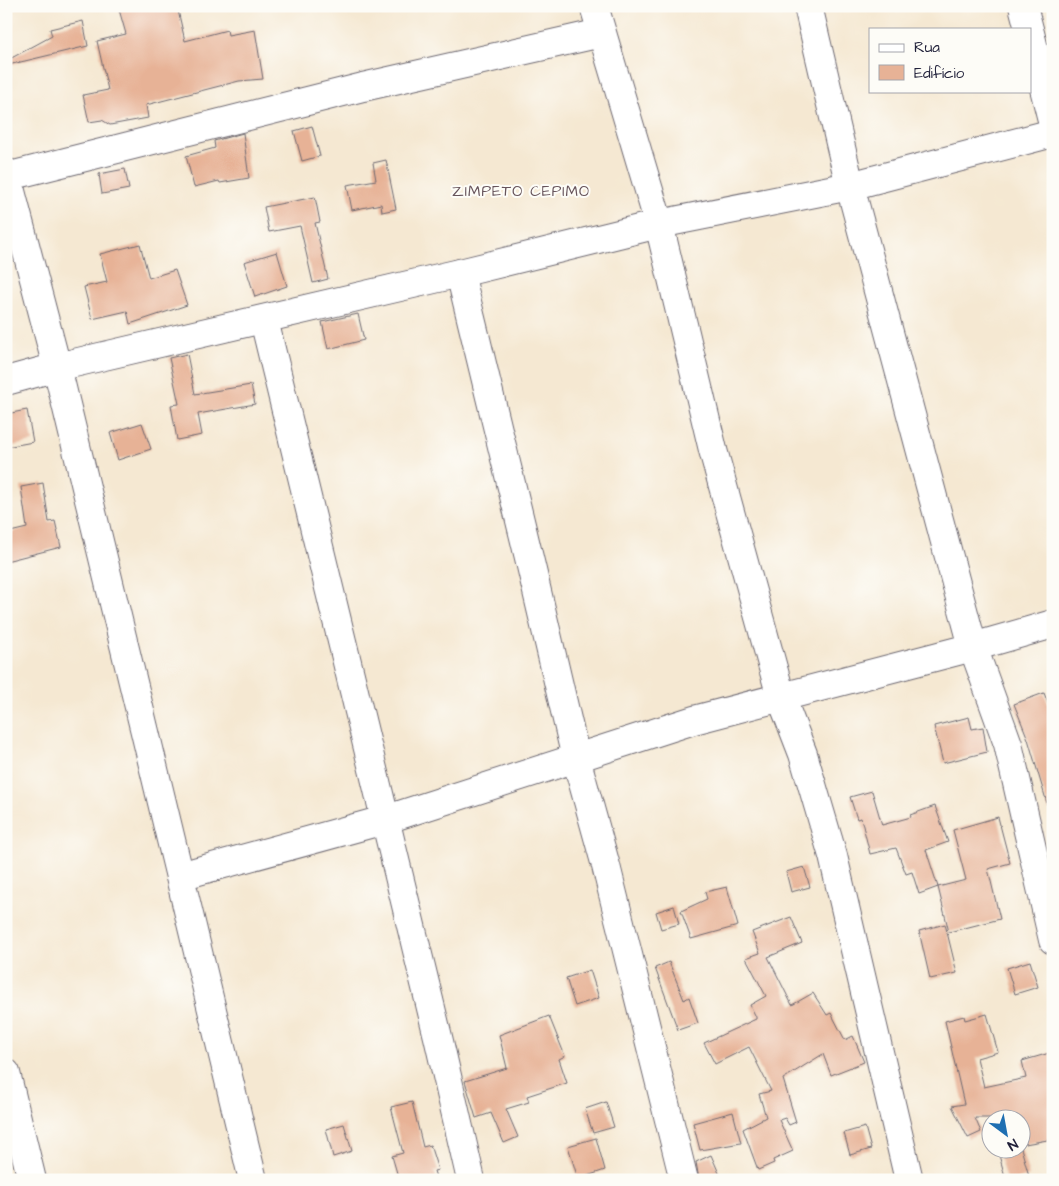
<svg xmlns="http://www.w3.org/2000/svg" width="1059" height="1186" font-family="'Architects Daughter',sans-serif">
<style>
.building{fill:#e7b296}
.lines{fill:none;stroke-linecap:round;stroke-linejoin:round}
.minor-casing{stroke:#6c6770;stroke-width:30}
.minor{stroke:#fff;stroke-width:28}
.labels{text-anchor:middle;stroke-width:4;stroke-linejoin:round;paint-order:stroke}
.neighbourhood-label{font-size:15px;letter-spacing:1px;fill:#67545b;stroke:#fdfcf7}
</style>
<rect width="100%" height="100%" fill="#fdfcf7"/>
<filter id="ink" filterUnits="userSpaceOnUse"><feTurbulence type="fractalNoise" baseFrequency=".02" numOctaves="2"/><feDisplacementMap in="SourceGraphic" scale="10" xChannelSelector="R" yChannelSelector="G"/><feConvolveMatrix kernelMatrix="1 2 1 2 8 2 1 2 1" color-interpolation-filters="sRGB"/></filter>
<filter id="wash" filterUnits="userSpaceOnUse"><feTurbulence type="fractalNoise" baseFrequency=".0096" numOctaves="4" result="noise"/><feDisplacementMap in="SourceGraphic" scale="20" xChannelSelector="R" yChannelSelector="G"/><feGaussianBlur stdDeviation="1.12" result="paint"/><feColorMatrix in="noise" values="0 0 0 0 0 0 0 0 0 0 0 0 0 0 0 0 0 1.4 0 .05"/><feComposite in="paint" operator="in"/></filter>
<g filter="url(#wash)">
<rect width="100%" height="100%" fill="#f5e8d2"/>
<g id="blocks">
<g class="building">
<polygon points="118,6 177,6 185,41 227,30 228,35 255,30 263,79 239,81 146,105 148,118 110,125 102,120 89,122 83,95 108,90 97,41 126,34"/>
<polygon points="83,21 88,46 8,65 6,61 52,36 50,29"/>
<polygon points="312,126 320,156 302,161 294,131"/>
<polygon points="243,133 249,178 220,183 219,181 194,187 186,156 215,148 214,141"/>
<polygon points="386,160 396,209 382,212 381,204 352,210 347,185 376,180 373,163"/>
<polygon points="125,169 129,189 102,194 99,174"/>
<polygon points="315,197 320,222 315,223 328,279 313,283 300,226 269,232 264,207"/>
<polygon points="140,244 149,278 175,270 187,305 130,324 127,311 92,319 84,287 107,282 100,254"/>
<polygon points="277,252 287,286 255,297 244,262"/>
<polygon points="358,314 364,340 328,349 322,322"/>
<polygon points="187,354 195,394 251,385 255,404 198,414 202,435 177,440 171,405 179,404 169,358"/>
<polygon points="27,410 33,442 6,447 6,414"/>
<polygon points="142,423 151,449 118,460 110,433"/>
<polygon points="43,483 49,522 55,521 61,547 6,561 6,533 27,528 21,487"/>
<polygon points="1044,693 1053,716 1053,809 1049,810 1028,739 1014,704"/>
<polygon points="969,717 972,729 983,727 987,752 943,763 934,726"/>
<polygon points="872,791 882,825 911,817 910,815 935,806 948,842 926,850 938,887 919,894 912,872 906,874 896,848 870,854 861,818 857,819 850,797"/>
<polygon points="998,817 1010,863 988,869 1000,919 949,932 938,887 966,880 953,830"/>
<polygon points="804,867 810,887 791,892 786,872"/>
<polygon points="727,887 738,926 691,939 681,911 707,899 705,892"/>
<polygon points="674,906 679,924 661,929 656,912"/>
<polygon points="791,917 802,943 768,957 792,1005 813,993 827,1015 831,1013 845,1040 853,1036 864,1062 831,1075 823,1054 783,1079 796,1122 789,1125 785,1118 779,1120 793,1151 773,1160 774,1163 758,1170 743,1129 766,1117 759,1094 771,1091 749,1047 715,1064 704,1043 756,1019 756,1017 750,1005 766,996 746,958 760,953 752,932"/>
<polygon points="945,924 957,973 930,979 919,931"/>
<polygon points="1030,961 1038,987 1015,994 1007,968"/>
<polygon points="669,962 684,1000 689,997 698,1023 678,1030 655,968"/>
<polygon points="590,970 599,998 575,1006 566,978"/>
<polygon points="987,1014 998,1052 977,1058 984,1087 1026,1078 1022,1061 1053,1052 1053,1139 1025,1144 1022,1118 975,1118 981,1132 968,1138 952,1106 964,1104 945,1021 964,1016 965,1020"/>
<polygon points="549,1016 565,1056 559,1059 567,1083 527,1096 529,1102 506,1109 518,1137 504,1143 491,1113 476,1118 465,1081 507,1068 499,1035"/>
<polygon points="412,1102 423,1147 430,1145 438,1170 434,1171 437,1180 399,1180 392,1156 403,1153 391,1107"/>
<polygon points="606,1102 614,1127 593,1133 585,1109"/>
<polygon points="733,1112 741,1143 700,1150 693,1123"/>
<polygon points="344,1124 352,1151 333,1157 326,1129"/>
<polygon points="865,1127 871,1149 850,1155 844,1133"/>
<polygon points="596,1138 605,1170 578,1179 568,1146"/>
<polygon points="997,1148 1021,1148 1029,1176 1016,1180 1006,1180"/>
<polygon points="711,1155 722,1180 699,1180 696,1162"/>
</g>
</g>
</g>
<g filter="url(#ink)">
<use href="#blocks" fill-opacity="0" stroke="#6c6770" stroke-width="1"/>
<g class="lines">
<g class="minor-casing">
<g id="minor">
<polyline points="594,6 659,224 713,450 781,697 803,754 833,856 909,1180"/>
<polyline points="808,6 850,186 973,647 1008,744 1053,940"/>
<polyline points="1023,6 1029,29"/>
<polyline points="1030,33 1053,124"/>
<polyline points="6,172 57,367 253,1180"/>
<polyline points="6,177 363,87 601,33"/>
<polyline points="460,273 531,566 576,758 606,866 684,1180"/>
<polyline points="264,320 438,1037 471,1180"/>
<polyline points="6,381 57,367 460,273 659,224 850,186 1053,133"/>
<polyline points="180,876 384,820 694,720 973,647 1053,624"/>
<polyline points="6,1073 32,1180"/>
</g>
</g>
<use href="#minor" class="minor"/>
</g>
</g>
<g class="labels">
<g class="neighbourhood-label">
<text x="521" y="196">ZIMPETO CEPIMO</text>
</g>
</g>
<rect width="1059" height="1186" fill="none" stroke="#fdfcf7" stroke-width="25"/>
<rect x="869" y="28" width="162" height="65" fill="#fdfcf7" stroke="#a5a5ac"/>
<rect x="879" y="44" width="25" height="8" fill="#ffffff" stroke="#a5a5ac"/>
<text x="914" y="52" font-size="15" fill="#22223b">Rua</text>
<rect x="879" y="65" width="25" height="15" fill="#e7b296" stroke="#a5a5ac"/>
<text x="914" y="78" font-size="15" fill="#22223b">Edifício</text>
<g transform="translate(1006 1134) rotate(148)"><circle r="24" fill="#fdfcf7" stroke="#a5a5ac"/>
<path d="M0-4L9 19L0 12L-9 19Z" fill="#1f6fb2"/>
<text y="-8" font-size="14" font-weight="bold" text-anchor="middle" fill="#22223b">N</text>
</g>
</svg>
